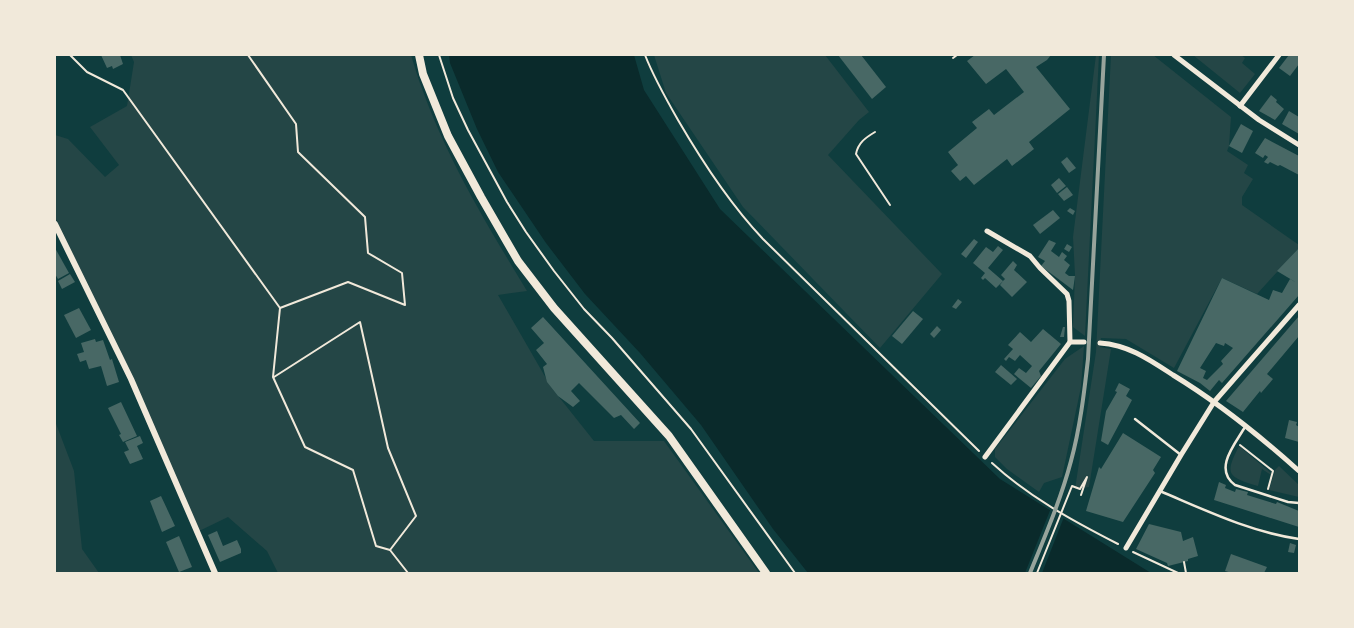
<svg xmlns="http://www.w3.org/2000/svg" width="1354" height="628" font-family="'Golos Text',sans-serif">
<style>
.green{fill:#244646}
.water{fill:#0a2a2b}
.pier{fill:#0f3d3e}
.building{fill:#486865;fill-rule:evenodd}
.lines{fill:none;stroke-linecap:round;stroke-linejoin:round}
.path{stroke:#f1e9da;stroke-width:2}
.service{stroke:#f1e9da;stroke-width:2.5}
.minor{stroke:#f1e9da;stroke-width:5}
.tertiary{stroke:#f1e9da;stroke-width:6}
.primary{stroke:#f1e9da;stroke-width:8}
.rail{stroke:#97a49c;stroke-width:4}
</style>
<rect width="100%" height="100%" fill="#0f3d3e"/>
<g class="green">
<path d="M131,55H411C436,141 481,215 527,291L498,295L551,387L594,441H664L759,573H278L267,551L228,517L197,532L131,379L55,224V135L68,139L105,177L119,165L90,127L127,106L134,62Z"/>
<polygon points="654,55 825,55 869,112 859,120 828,155 942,274 880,348 743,207 666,93"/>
<polygon points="1096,55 1099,55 1085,336 1073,327 1075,275 1073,237"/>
<polygon points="1111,55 1153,55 1231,117 1229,146 1227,151 1248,165 1244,173 1253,179 1242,197 1242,205 1299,245 1299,248 1257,294 1222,278 1174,368 1126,339 1101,338 1100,347 1111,349 1089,487 1075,489 1096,352"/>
<polygon points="1193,55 1241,55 1245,58 1242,63 1255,74 1240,93"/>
<polygon points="1084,346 1081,387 1062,477 1044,483 1039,492 1007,469 995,457 995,449 1065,359"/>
<polygon points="55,421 74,471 82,549 99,573 55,573"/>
<path d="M1239,446L1271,473V475L1262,469L1258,486C1228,477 1224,475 1239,446Z"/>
<polygon points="1279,466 1299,485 1299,497 1269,490 1275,470"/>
</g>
<polygon class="water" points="449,55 634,55 644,90 720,209 1000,479 1151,573 808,573 773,529 701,425 640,353 585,294 546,243 498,172 477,129 450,63"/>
<polygon class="pier" points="1051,508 1064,517 1042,573 1025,573"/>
<g class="building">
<polygon points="101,55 120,55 123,64 113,69 112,66 107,68"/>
<polygon points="838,55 861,55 886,87 872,99"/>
<polygon points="975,55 1051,55 1047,60 1036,67 1070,109 1029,142 1034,149 1012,166 1007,159 974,185 966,176 960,181 951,171 958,165 948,152 977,128 972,122 989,109 994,115 1024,92 1006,69 986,84 967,61"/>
<polygon points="1289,55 1299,55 1299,64 1290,76 1279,68"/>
<polygon points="1271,95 1277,100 1276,102 1284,109 1275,120 1259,111"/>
<polygon points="1289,111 1299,117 1299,134 1282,124"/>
<polygon points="1241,124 1253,131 1242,153 1229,146"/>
<polygon points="1265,138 1299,156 1299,175 1280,165 1278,166 1270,162 1268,164 1264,162 1268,157 1265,155 1263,158 1255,153"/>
<polygon points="1067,157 1076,168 1069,173 1061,162"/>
<polygon points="1059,178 1066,186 1057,193 1051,185"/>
<polygon points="1067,187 1073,195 1064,201 1058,194"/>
<polygon points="1070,208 1075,211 1073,215 1067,211"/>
<polygon points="1053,210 1060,218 1040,234 1033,225"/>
<polygon points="974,239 978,242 966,258 961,254"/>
<polygon points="1049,240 1056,243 1051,251 1059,257 1062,252 1067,256 1064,260 1070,265 1065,273 1069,276 1075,276 1073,290 1041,266 1045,261 1038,257"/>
<polygon points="1067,244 1072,247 1069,252 1064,249"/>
<polygon points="998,246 1003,250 988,268 1003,281 1005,279 1001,275 1013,261 1017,265 1014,270 1027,282 1012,297 1000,285 1003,281 996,288 985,278 983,280 981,278 985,273 973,263 986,247 993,252"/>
<polygon points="55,248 69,273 58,279 55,274"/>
<path d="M1299,248V295L1222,383L1219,380L1210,391L1200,383L1177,371L1222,278L1269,300L1273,290L1282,293L1290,279L1297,283L1277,271ZM1216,343L1224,346L1225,343L1233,348L1221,361L1223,364L1207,380L1203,378L1206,371L1200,368Z"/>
<polygon points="70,274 75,282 62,289 58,281"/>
<polygon points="958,299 962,302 956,309 952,307"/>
<polygon points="79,308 91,330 76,338 64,315"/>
<polygon points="913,311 923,319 902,344 892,336"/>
<polygon points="1299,316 1299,336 1267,374 1273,379 1261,393 1260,391 1243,412 1226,401"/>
<polygon points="543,317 640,423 634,429 621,415 614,418 579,383 571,391 580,401 573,407 558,396 547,382 543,367 547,364 536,350 544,343 531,328"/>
<polygon points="937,326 941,330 934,338 930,334"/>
<polygon points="1063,327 1065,327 1064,337 1060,337"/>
<polygon points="1043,329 1061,344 1039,371 1041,376 1031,388 1014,374 1019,368 1026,373 1032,366 1020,355 1015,361 1009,357 1006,361 1004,359 1013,349 1008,345 1020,332 1031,342"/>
<polygon points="95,339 96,342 103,340 110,360 112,359 119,382 107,386 101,366 89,369 86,360 80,362 77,354 84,352 81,343"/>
<polygon points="1001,365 1017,379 1011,385 995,372"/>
<polygon points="1119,383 1130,389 1126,396 1132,400 1108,445 1101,441 1106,411 1117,392 1115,391"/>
<polygon points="121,402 137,436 123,442 119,435 121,434 108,408"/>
<polygon points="1289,420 1297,422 1296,425 1299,427 1299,442 1285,438"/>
<polygon points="1123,433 1161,457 1153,470 1155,473 1123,522 1086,511 1099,467 1101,469"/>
<polygon points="140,436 143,443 137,446 143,459 130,464 124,452 129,450 125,442"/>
<polygon points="1219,482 1226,485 1225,488 1235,492 1236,489 1248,492 1247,495 1276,504 1277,502 1299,511 1299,527 1214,500"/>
<polygon points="161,496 175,526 162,532 150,501"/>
<polygon points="1149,524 1181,532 1183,541 1193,537 1198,556 1188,559 1188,561 1168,566 1167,563 1136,549"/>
<polygon points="217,531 223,546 237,540 241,549 241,553 220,562 208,535"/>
<polygon points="179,536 192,567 179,572 166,542"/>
<polygon points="1290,543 1296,545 1294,553 1288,552"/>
<polygon points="1231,554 1267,567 1264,573 1232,573 1225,571"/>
</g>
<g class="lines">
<g class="path">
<polyline points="70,55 87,72 123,90 280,308 273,377 305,447 353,470 376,546 390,550 408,573"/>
<polyline points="248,55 296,124 298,152 365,217 368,253 402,273 405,305 348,282 280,308"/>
<polyline points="439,55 453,98 468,130 507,202 526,232 554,271 584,309 612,338 691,429 795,573"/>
<path d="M645,55C654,78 666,99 678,120C703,163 729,203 763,239L979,451"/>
<polyline points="953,58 957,55"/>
<path d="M875,132C865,138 858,143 856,154L890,205"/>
<polyline points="274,377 360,322 388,448 416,516 390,550"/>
<polyline points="1240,445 1273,471 1268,489"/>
<path d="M992,463C1029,497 1073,521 1118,544"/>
<polyline points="1133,552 1178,573"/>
<polyline points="1184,562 1186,573"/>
<polyline points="1037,573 1072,486 1080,489 1087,477 1081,495"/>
</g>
<g class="service">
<polyline points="1135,419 1181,455"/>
<path d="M1245,427C1235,444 1213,469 1235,485L1288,502L1299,503"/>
<path d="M1160,491C1205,510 1250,532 1299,539"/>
</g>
<g class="minor">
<polyline points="1174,55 1259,120 1299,145"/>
<polyline points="1240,106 1279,55"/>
<polyline points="1070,342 1084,342"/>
<path d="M1100,343C1129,345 1150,360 1173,375C1219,403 1260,436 1299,471"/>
<polyline points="985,457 1070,342 1069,301 1067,294 1040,268 1030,256 987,231"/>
<polyline points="1126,548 1181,455 1214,402 1299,305"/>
</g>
<polyline class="tertiary" points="55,224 131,379 215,573"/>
<polyline class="primary" points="419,55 423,74 448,136 481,197 518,261 554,308 669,436 766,573"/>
<path class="rail" d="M1030,573C1045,536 1061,499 1071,461C1080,428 1084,394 1088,359L1104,55"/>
</g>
<rect width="1354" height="628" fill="none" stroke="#f1e9da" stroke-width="112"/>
</svg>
